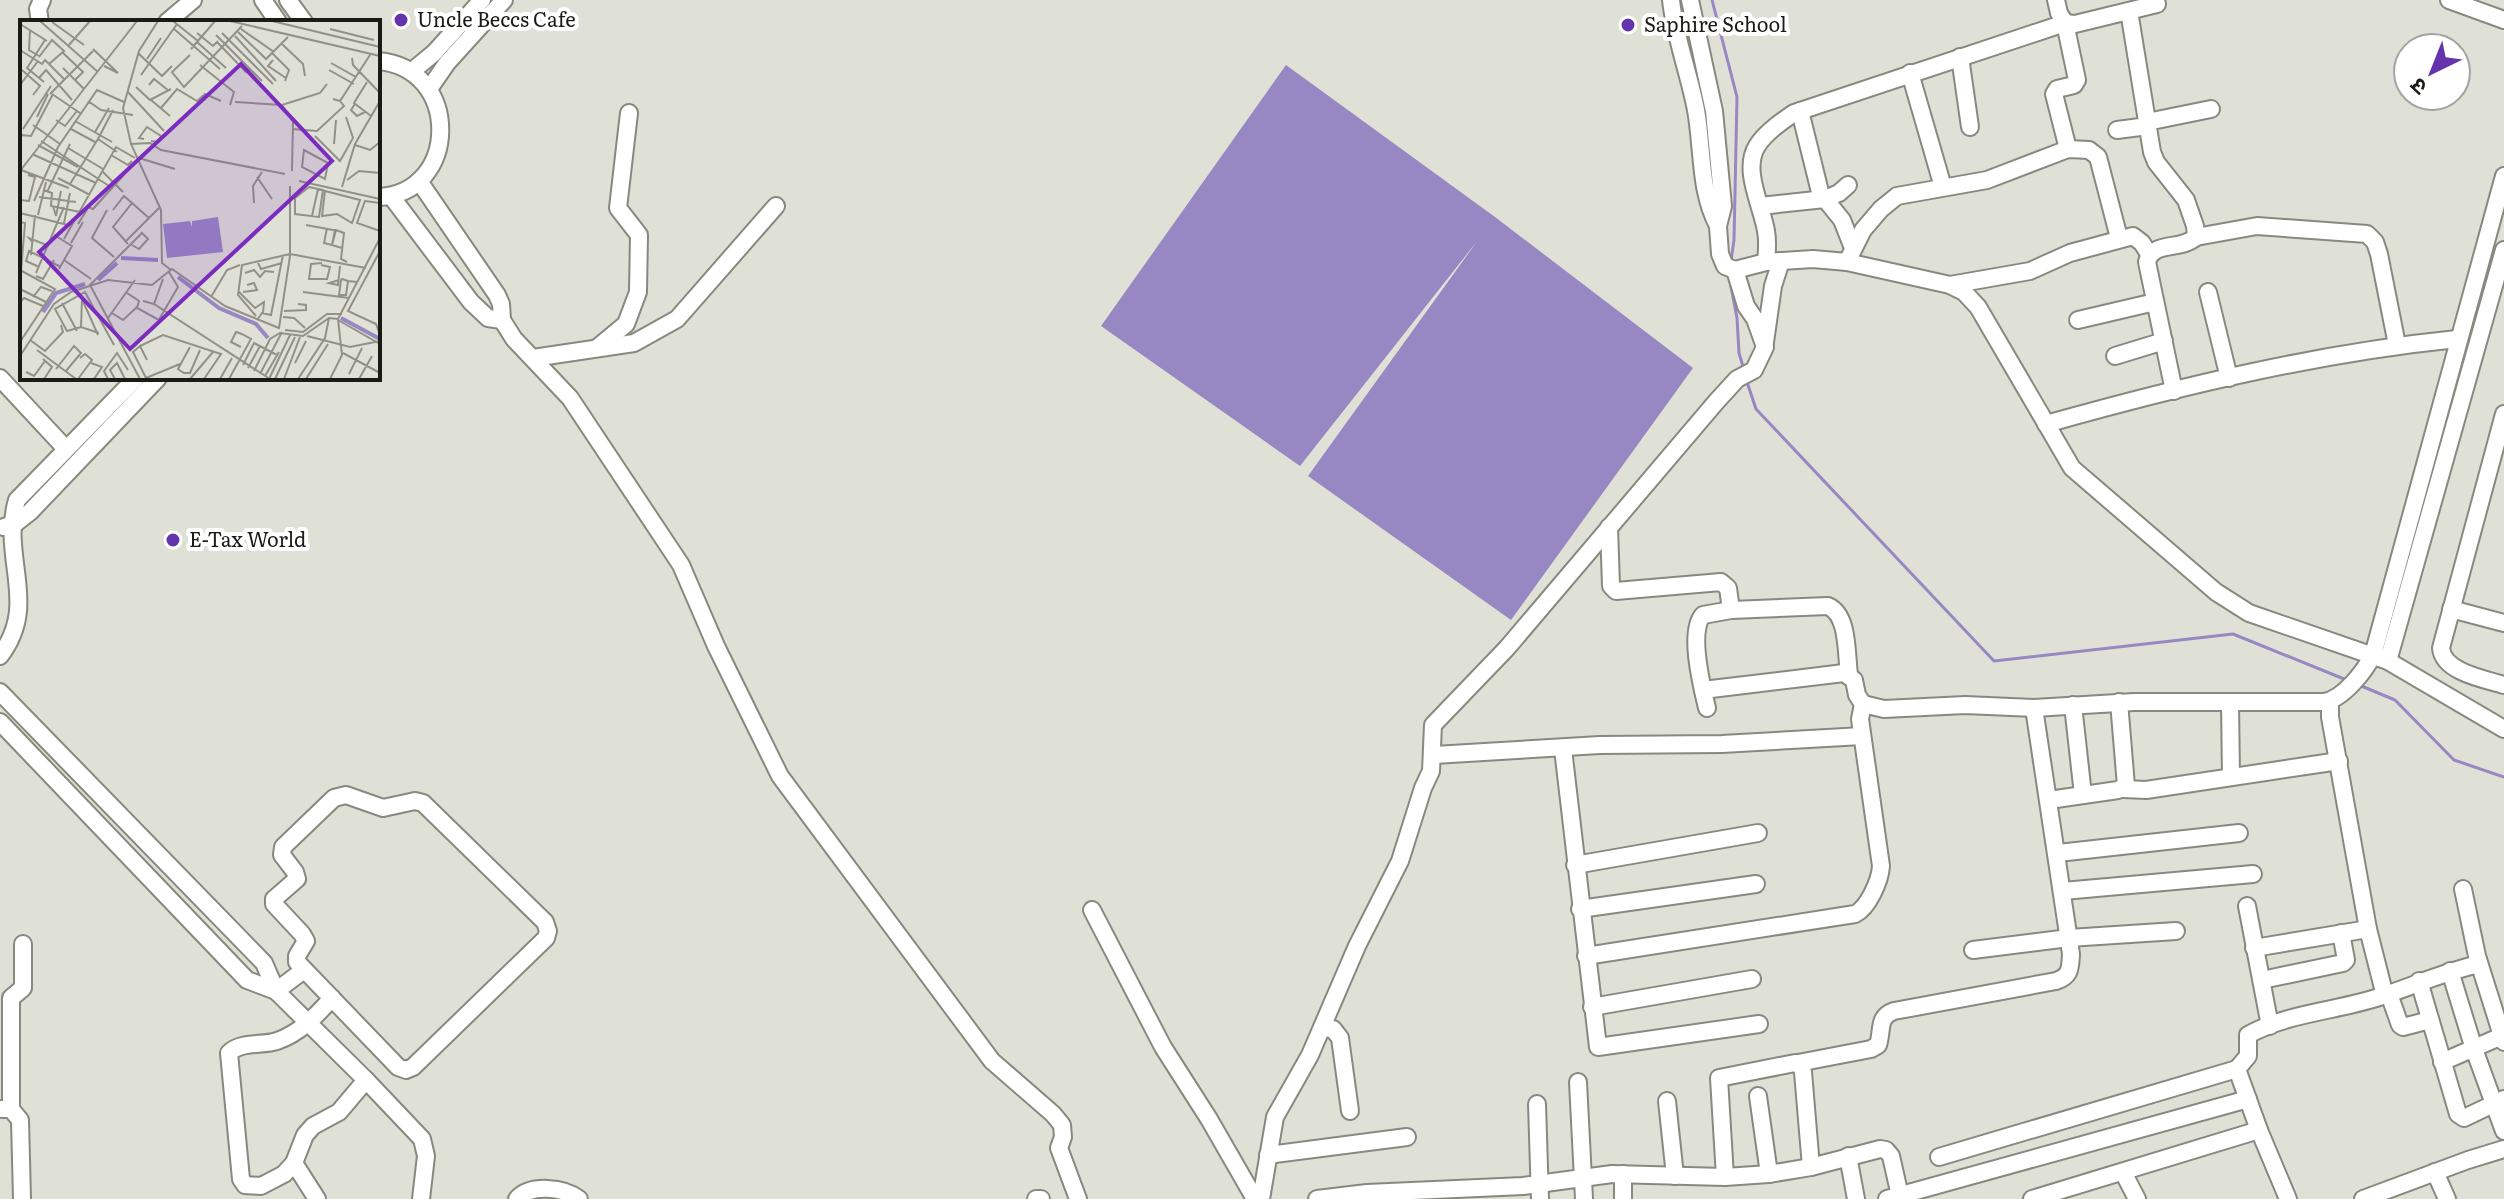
<svg xmlns="http://www.w3.org/2000/svg" width="2504" height="1199" font-family="Literata,'Noto Sans Devanagari',serif">
<style>
.water{fill:#9787c2}
.lines{fill:none;stroke-linecap:round;stroke-linejoin:round}
.stream{stroke:#9787c2;stroke-width:3}
.minor-casing{stroke:#88897e;stroke-width:20}
.minor{stroke:#fff;stroke-width:16}
.poi-dot{fill:#6434ac;stroke:#fff;stroke-width:3}
.labels{text-anchor:middle;stroke-width:8;stroke-linejoin:round;paint-order:stroke}
.poi-label{font-size:20px;fill:#1a1a16;stroke:#fff;text-anchor:start}
.inset-river{fill:none;stroke:#9787c2;stroke-width:4}
.inset-road{fill:none;stroke:#919189;stroke-width:2}
.view{fill:#7b2cbf;fill-opacity:0.15;stroke:#7b2cbf;stroke-width:4}
.inset-edge{fill:none;stroke:#1a1a16;stroke-width:4}
</style>
<rect width="100%" height="100%" fill="#e0e1d6"/>
<polygon class="water" points="1286,65 1495,217 1693,368 1511,620 1308,476 1478,240 1300,466 1101,326"/>
<g class="lines">
<g class="stream">
<polyline points="1712,0 1737,97 1734,240 1731,261"/>
<polyline points="1729,276 1737,318 1739,353 1744,370"/>
<polyline points="1747,382 1756,409 1994,661 2233,634 2349,681"/>
<polyline points="2359,685 2395,700 2454,760 2504,777"/>
</g>
<g class="minor-casing">
<g id="minor">
<polyline points="263,0 278,22"/>
<polyline points="288,0 304,22"/>
<path d="M1671,0C1675,38 1689,73 1696,110C1703,149 1699,190 1718,226"/>
<polyline points="1690,0 1714,111 1723,206 1718,226 1720,254 1725,266 1735,270 1766,262 1813,259 1847,262 1950,285 1964,292 1978,307 2072,468 2216,592 2249,613 2388,661 2504,729"/>
<polyline points="2056,0 2059,13 2065,23 2077,80 2074,85 2057,89 2054,94 2068,149"/>
<polyline points="2449,0 2504,20"/>
<path d="M2129,11L2152,152L2156,162L2186,200L2195,226L2196,237C2181,251 2153,240 2147,262L2174,391"/>
<polyline points="40,22 38,9 42,0"/>
<polyline points="167,22 193,0"/>
<polyline points="1960,57 1970,127"/>
<path d="M378,61C462,68 460,194 378,197"/>
<polyline points="411,72 434,53 482,0"/>
<polyline points="1910,73 1943,187"/>
<polyline points="429,89 447,63 504,0"/>
<polyline points="1800,111 1820,192"/>
<polyline points="2147,122 2211,109"/>
<polyline points="2117,130 2148,126"/>
<polyline points="419,181 497,295 501,304 502,320 514,339 570,398 681,565 716,646 780,776 992,1061 1053,1114 1062,1125 1063,1137 1059,1148 1078,1199"/>
<polyline points="1848,185 1839,193 1825,199 1842,220 1853,248"/>
<polyline points="391,196 471,302 488,318 502,320"/>
<polyline points="1760,206 1825,199"/>
<polyline points="2196,237 2257,226 2367,234 2375,242 2379,254 2397,345"/>
<path d="M1766,262C1767,252 1768,241 1766,231C1762,206 1742,170 1757,146C1765,133 1781,122 1794,113L2065,23L2075,24L2157,4"/>
<polyline points="1847,262 1863,230 1881,209 1897,196 1987,180 2068,149 2089,150 2098,157 2119,238"/>
<polyline points="1950,285 2030,271 2070,253 2133,236 2142,243 2149,254"/>
<polyline points="2208,292 2229,378"/>
<polyline points="2078,320 2155,302"/>
<polyline points="1765,342 1773,286 1781,261"/>
<polyline points="597,348 626,324 638,292 639,235 618,208 629,113"/>
<polyline points="2115,356 2164,341"/>
<polyline points="533,358 634,343 677,319 776,206"/>
<polyline points="0,378 66,449"/>
<path d="M2504,414L2441,648C2443,672 2484,679 2504,685"/>
<path d="M2046,424C2181,386 2318,353 2457,339"/>
<polyline points="4,527 16,523 30,512 158,378"/>
<polyline points="1609,527 1611,586 1616,591 1721,582 1728,588 1731,610"/>
<polyline points="2451,609 2504,623"/>
<path d="M0,656C40,603 0,559 17,500L136,378"/>
<polyline points="2388,661 2504,250"/>
<path d="M1703,690L1844,673L1854,680L1857,695L1863,704L1884,709L1965,705L2034,708L2134,702H2324C2343,699 2364,672 2373,655L2504,176"/>
<path d="M0,692L264,963L276,991L366,1080L339,1112L313,1126L305,1135L294,1163L284,1174L261,1186L245,1185L241,1179L229,1053C241,1041 262,1046 277,1041C300,1033 316,1016 332,998"/>
<polyline points="2230,702 2231,777"/>
<polyline points="2330,702 2330,717 2368,929 2385,996"/>
<polyline points="2073,705 2083,795"/>
<path d="M1707,708C1702,687 1688,632 1703,615L1731,610L1828,606C1849,615 1846,654 1849,674"/>
<polyline points="0,722 247,980 276,991"/>
<polyline points="1563,749 1598,1047 1759,1024"/>
<polyline points="1434,755 1600,745 1722,744 1862,736"/>
<polyline points="2124,789 2146,790 2339,761"/>
<polygon points="346,795 383,808 415,801 423,803 545,922 548,931 546,938 413,1067 406,1070 398,1067 297,962 297,956 306,941 302,934 274,904 274,899 297,879 295,872 282,855 283,847 334,798"/>
<polyline points="2049,800 2118,790 2126,786 2119,702"/>
<polyline points="2058,853 2239,833"/>
<polyline points="1575,865 1758,833"/>
<polyline points="2463,889 2477,956 2504,1042"/>
<polyline points="2063,891 2253,874"/>
<polyline points="2247,906 2270,1026"/>
<polyline points="1580,909 1756,884"/>
<polyline points="1092,910 1163,1047 1209,1119 1255,1199"/>
<polyline points="2254,948 2368,929"/>
<polyline points="1973,950 2069,938 2176,931"/>
<path d="M1586,956L1855,914C1868,908 1880,881 1881,866L1860,719L1863,704"/>
<polyline points="2450,971 2474,1049 2504,1131"/>
<polyline points="2262,980 2343,963 2346,960 2341,933"/>
<polyline points="2419,981 2458,1114 2464,1118 2504,1099"/>
<polyline points="276,991 304,970"/>
<polyline points="2389,994 2400,1025 2403,1027 2430,1020"/>
<polyline points="1592,1007 1752,979"/>
<polyline points="1322,1028 1333,1029 1340,1038 1350,1111"/>
<polyline points="2442,1062 2504,1035"/>
<path d="M1798,1063L1871,1049L1878,1045C1883,1030 1877,1017 1894,1011L2056,981C2071,976 2070,968 2071,954L2034,708"/>
<polyline points="366,1080 422,1139 426,1156 421,1199"/>
<polyline points="1578,1082 1584,1199"/>
<polyline points="1758,1096 1769,1174"/>
<polyline points="1667,1101 1675,1176"/>
<polyline points="1537,1104 1540,1199"/>
<polyline points="2,1109 11,1109 20,1120 22,1199"/>
<polyline points="11,1109 11,998 23,988 23,944"/>
<polyline points="1268,1155 1407,1137"/>
<polyline points="1848,1156 1856,1199"/>
<polyline points="1939,1157 2237,1069"/>
<polyline points="294,1163 317,1199"/>
<polyline points="2123,1172 2137,1199"/>
<polyline points="2435,1172 2447,1199"/>
<polyline points="1725,1177 1719,1078 1795,1063 1801,1066 1803,1072 1811,1167"/>
<path d="M517,1199C530,1184 564,1187 579,1199"/>
<polyline points="1036,1199 1041,1199"/>
<polyline points="1261,1199 1275,1117 1310,1055 1357,946 1400,861 1423,788 1431,771 1433,725 1507,648 1716,402 1737,379 1754,370 1765,347 1755,319 1746,306 1735,270"/>
<polyline points="1317,1199 1367,1193 1523,1186 1612,1174 1725,1177 1769,1174 1811,1167 1880,1149 1886,1150 1891,1156 1900,1196"/>
<polyline points="1623,1199 1623,1174"/>
<polyline points="1887,1199 2248,1099"/>
<polyline points="2032,1199 2259,1130"/>
<path d="M2288,1199L2259,1130L2237,1069L2248,1056V1035C2289,1012 2341,1011 2385,995C2418,984 2444,972 2479,964"/>
<polyline points="2363,1199 2468,1160 2504,1149"/>
</g>
</g>
<use href="#minor" class="minor"/>
</g>
<g class="poi-dot">
<circle cx="401" cy="20" r="8"/>
<circle cx="1628" cy="25" r="8"/>
<circle cx="173" cy="540" r="8"/>
</g>
<g class="labels">
<g class="poi-label">
<text x="417" y="27">Uncle Beccs Cafe</text>
<text x="1644" y="32">Saphire School</text>
<text x="189" y="547">E-Tax World</text>
</g>
</g>
<g transform="translate(20 20)">
<rect width="360" height="360" fill="#e0e1d6"/>
<path d="M198,197L203,232L147,238L143,204L170,201L172,207V201Z" fill="#9787c2"/>
<path class="inset-river" d="M101,238L138,240M158,257L199,288L236,304L248,318M78,260L97,243M23,292L36,273L65,264M321,298L360,319"/>
<path class="inset-road" d="M20,1L78,52M138,1L119,31L103,88L111,124L141,190L142,243L151,250M153,1L178,21M210,1L360,36M252,1L360,27M32,2L64,25M0,4L27,21M153,8L200,49M221,9L254,32M310,9L354,20M10,10L9,30L19,36M218,12L246,39L268,17M177,13L193,26L198,21M202,13L253,64M196,15L242,61M215,16L256,61M177,22L206,48M197,22L226,52L230,50M262,24L283,44L285,56M49,25L70,1M73,29L98,53L84,46M171,29L195,1M0,30L22,44L25,40L44,59M42,32L63,52L55,60M118,33L142,56L152,46M252,33L269,50L265,61M170,35L152,52L164,67L222,6M19,37L32,20L44,31L29,44M332,38L333,45L360,73M127,39L141,18M253,40L248,46L266,58M311,43L336,57M180,45L214,72L210,85M43,48L64,69M2,50L20,66L13,75M309,50L334,64M121,55L157,4M19,58L26,50L52,80M24,62L7,48L25,20M347,62L334,83L351,96M0,65L18,41M129,65L134,59L149,71M116,67L130,80L151,69M107,71L144,111M30,74L73,31M32,74L60,93M313,79L320,81L350,35M131,80L150,96M68,81L81,90L113,95M215,82L262,85L300,73L307,64M335,84L331,90L337,96L345,92M262,85L273,102L272,151M141,88L157,69L177,81L185,74L201,81M93,90L78,119L97,132M17,97L28,74M0,100V132M36,100L45,106L57,91M55,101L92,122M13,105L40,124M3,109L31,66M51,109L75,122M272,109L297,111L324,86L320,81M75,112L89,88M0,115L11,116L33,74M295,116L320,141L333,118L326,97M124,119L119,118L127,107L141,116L138,122L131,121M21,121L92,168M111,124L130,123L141,130L265,154M314,124L316,100M18,125L58,147M335,125L350,130L360,122M48,128L83,149M284,130L308,143L305,159L282,147ZM12,134L76,163M91,135L108,145L112,141M1,150L49,168M0,151L117,1M82,151L103,172M237,157L252,179M38,158L70,175M327,160L339,151L360,153M279,161L360,179M50,164L78,119M289,167L303,170L299,197L275,194V178ZM322,167L335,124L360,81M23,170L32,173L31,186L60,192M305,171L340,180L332,203L317,194L302,196ZM27,172L50,124M19,177L56,182M0,180L9,181L15,157L8,155M14,181L38,127L77,70L104,82M234,183L233,166L242,152M360,183L345,181L337,203L360,211M33,186L36,196L41,171M68,187L73,189L119,138L155,149M87,190L72,218L94,237M93,190L104,176L129,198M0,193L52,206M18,195L26,162M292,196L298,169M0,202L5,203L1,251M44,203L50,173M58,204L73,180M286,205L313,210H315L312,225L304,223L307,208M34,215L52,226L39,249M44,219L96,127L115,138M106,221L139,188M13,223L9,218L29,226M51,223L63,202M108,224L93,207L112,183M112,225L119,229L128,219L121,212M322,228L312,225L316,210L324,213L321,239L327,242M360,231L328,291L356,304L360,315M11,235L15,195M44,240L71,259M238,243L241,249L262,243M301,245L310,247L307,259H289L291,244L302,243M19,247L6,241L9,231L41,247M0,250L35,269L0,322M16,253L44,187M225,253L234,250L240,257L245,251L254,252M16,256L23,259L34,240M319,260L309,263L318,265L320,246M328,261L326,275H319L321,260L322,259L328,261L337,262M0,269L26,282M218,271L235,288L244,282L243,293M223,272L237,270L234,263L227,265M283,272L329,278M107,273L119,281L117,288L139,300M13,277L21,267L32,271M191,277L207,250L220,245M62,279L78,315M123,281L134,284L143,259M0,283L4,278L23,286M42,283L57,311M134,284L250,359M264,291L286,290V285L278,284M92,293L103,300L117,287M236,296L218,275L222,245L270,234L346,248M263,297L274,298L285,308M88,298L115,260M237,300L242,293L251,295L263,235M318,300L360,324M137,303L158,267L149,252M61,307L62,279M265,310L283,312L307,294H322M79,313L61,307L47,311L35,289L65,272L94,325M287,316L330,327L360,321M10,320L25,331L43,312L41,305M120,326L113,332L126,358L160,344M170,327L158,349L164,353H170L180,330M221,327L211,322L216,312L222,314M17,330L56,359M323,333L360,353M0,336L34,284L51,272L88,260L132,265L152,249L205,286L259,308L270,236V166M23,339L32,347L24,359M127,340L120,326L143,315L201,334L184,359M71,343L82,347L74,359M275,343L286,321M223,345L234,323L257,335M228,348L240,326M36,349L54,326L61,333L46,351M234,351L250,319L260,313L283,316L309,298L318,299M6,352L14,356L25,341M240,354L262,312M329,354L342,328M245,356L259,332M58,359L72,340L65,334L60,338M88,359L84,351L97,333L108,350M95,359L90,350L97,343L105,359M120,359L70,265L122,213M170,359L193,332M200,359L212,338M209,359L231,319L222,314M249,359L270,315M255,359L275,317M264,359L280,317M278,359L305,318L309,298M286,359L308,324M310,359L322,335L318,299L360,218M339,359L352,336"/>
<path class="view" d="M221,44L312,141L110,329L19,232Z"/>
<rect width="360" height="360" class="inset-edge"/>
</g>
<g transform="translate(2432 72) rotate(223)"><circle r="38" fill="#ffffff" stroke="#a3a3a2" stroke-width="2"/>
<path d="M0-6L14 30L0 20L-14 30Z" fill="#6434ac"/>
<text y="-12" font-size="22" font-weight="bold" text-anchor="middle" fill="#1a1a16">उ</text>
</g>
</svg>
